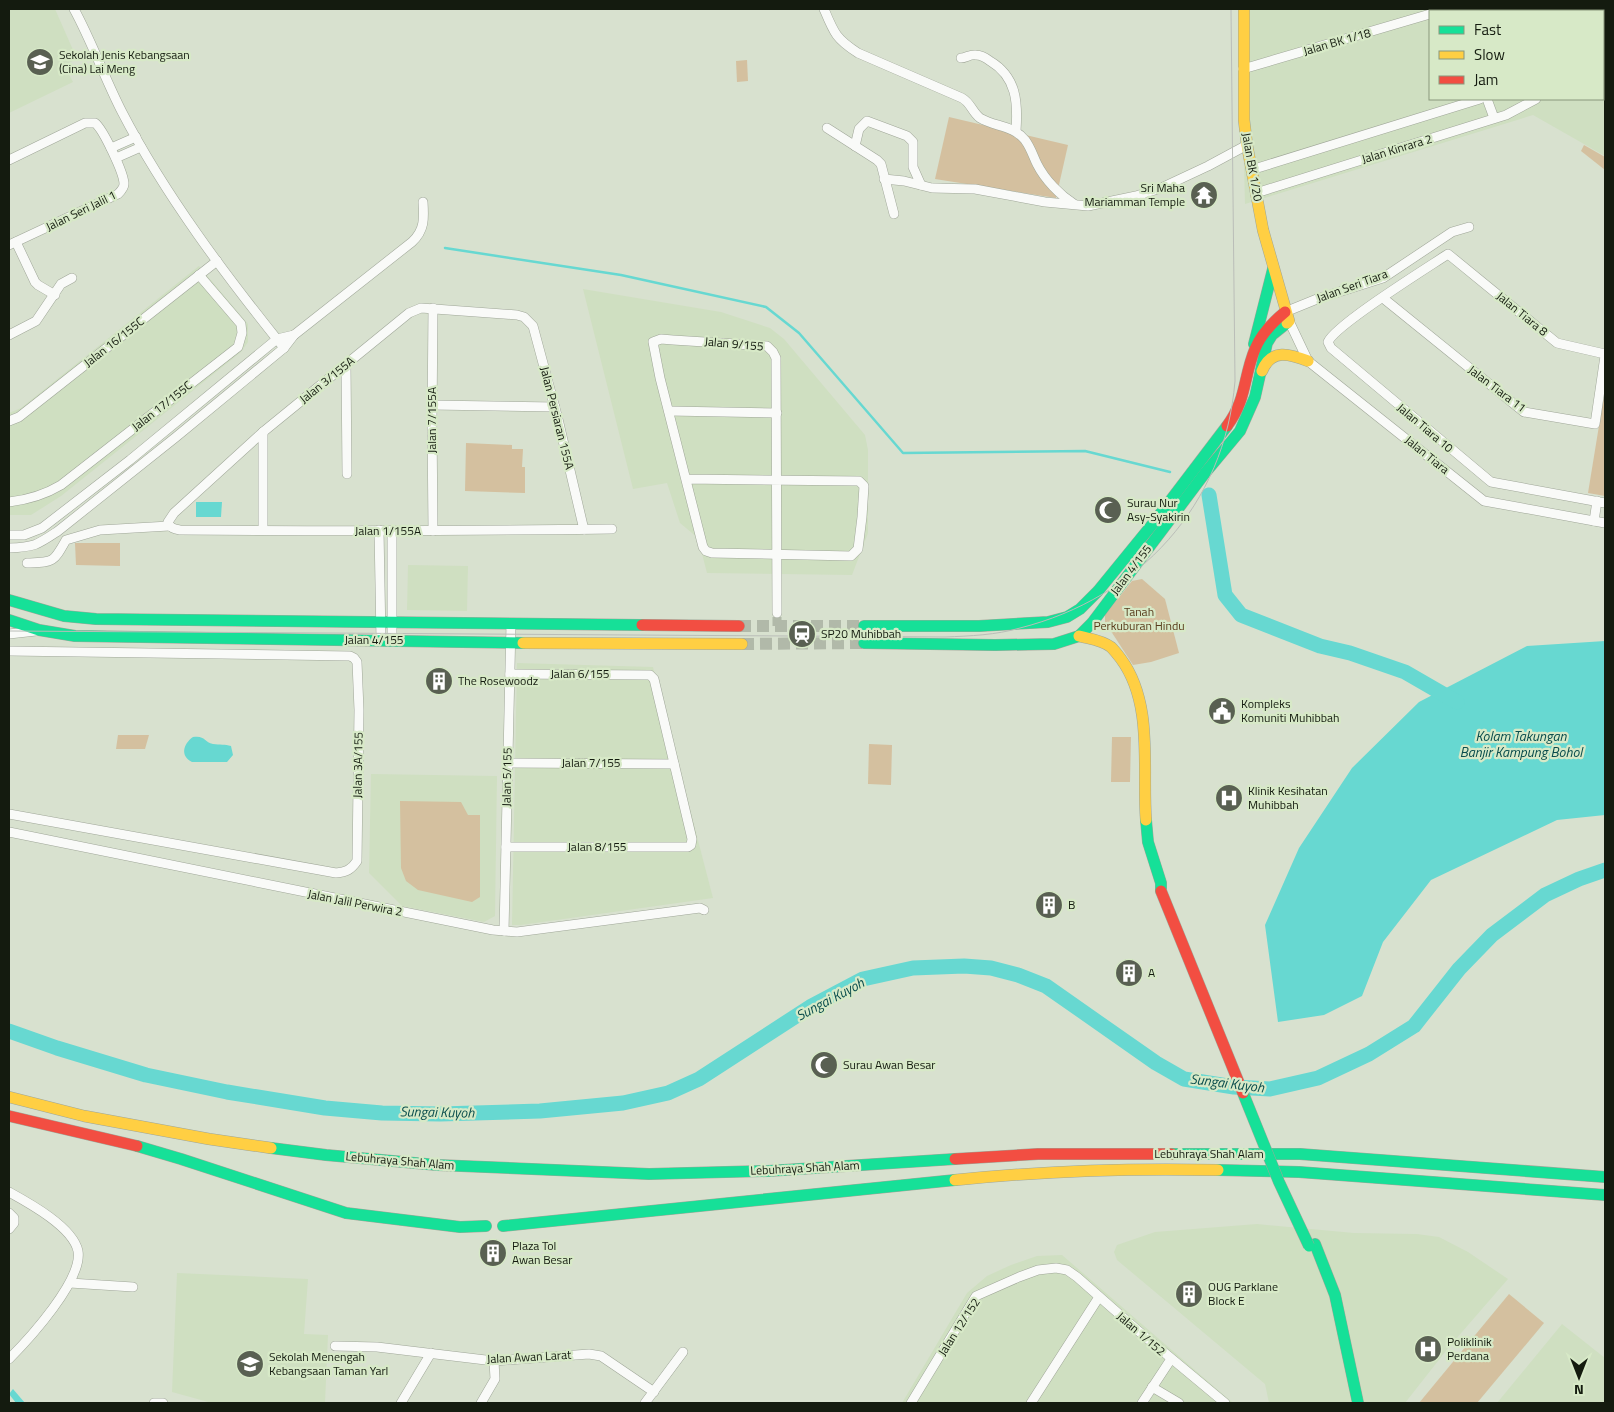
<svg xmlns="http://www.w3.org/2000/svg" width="1614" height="1412" font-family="'Titillium Web',sans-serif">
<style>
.built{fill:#cfdfc1;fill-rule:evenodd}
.green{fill:#d4c09f}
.water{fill:#67d8d1}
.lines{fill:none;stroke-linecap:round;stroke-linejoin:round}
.stream{stroke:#67d8d1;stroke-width:2.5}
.river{stroke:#67d8d1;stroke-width:15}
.street-tunnel{stroke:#b1b9a9;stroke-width:9;stroke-dasharray:9 4.5;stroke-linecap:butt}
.secondary-tunnel{stroke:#b1b9a9;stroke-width:12;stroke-dasharray:12 6;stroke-linecap:butt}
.street-casing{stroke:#9fa698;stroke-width:10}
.fast-casing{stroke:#9fa698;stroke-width:12}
.slow-casing{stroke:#9fa698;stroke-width:12}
.jam-casing{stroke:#9fa698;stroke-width:12}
.street{stroke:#f9faf8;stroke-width:9}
.fast{stroke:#16e098;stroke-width:11}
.slow{stroke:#ffcf43;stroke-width:11}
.jam{stroke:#f24e42;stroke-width:11}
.tram{stroke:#babdb8;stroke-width:1}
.fast-bridge-casing{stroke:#9fa698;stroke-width:12;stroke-linecap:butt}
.jam-bridge-casing{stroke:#9fa698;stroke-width:12;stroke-linecap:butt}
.fast-bridge{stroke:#16e098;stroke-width:11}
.jam-bridge{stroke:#f24e42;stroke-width:11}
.labels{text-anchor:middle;stroke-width:4.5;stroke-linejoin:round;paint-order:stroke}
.street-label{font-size:12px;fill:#141b0f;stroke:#d7e9c7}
.poi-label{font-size:12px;fill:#141b0f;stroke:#d7e9c7;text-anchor:start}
.park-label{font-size:12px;fill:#583b1b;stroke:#d7e9c7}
.water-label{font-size:14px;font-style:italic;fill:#0a4d4d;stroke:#d7e9c7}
</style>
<rect width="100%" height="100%" fill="#d8e1cf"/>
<g class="built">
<polygon points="9,9 55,9 77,59 64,65 73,82 9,113"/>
<path d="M1240,9H1605V156L1533,115L1245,204ZM1430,11H1603V99H1430Z"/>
<polygon points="199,266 248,324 248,342 241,352 61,496 31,515 9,515 9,413 21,408"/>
<polygon points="583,289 721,312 770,328 784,339 865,435 868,450 868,533 852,575 707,573 698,538 680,523 667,483 633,489"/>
<polygon points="408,565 468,566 467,611 407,610"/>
<polygon points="517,663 653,667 713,898 521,925 512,925"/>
<polygon points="371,774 497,776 495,916 484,922 402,906 369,873"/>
<polygon points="1257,1224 1354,1233 1417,1234 1439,1237 1468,1252 1508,1279 1449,1347 1405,1403 1269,1403 1265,1384 1117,1260 1114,1252 1117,1245 1155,1232"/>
<polygon points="1062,1255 1233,1403 902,1403 967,1293 987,1276 1011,1265 1037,1256"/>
<polygon points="177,1273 308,1279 304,1334 328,1335 325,1403 212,1403 172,1392"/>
<polygon points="1562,1324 1605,1358 1605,1403 1497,1403"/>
</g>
<g class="green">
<polygon points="747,60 748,81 737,82 736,61"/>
<polygon points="949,117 1068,145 1056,198 935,179"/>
<polygon points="1584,145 1605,157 1605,170 1581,151"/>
<polygon points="1605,389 1605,496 1588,493"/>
<polygon points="466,443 512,445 512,449 523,449 522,467 525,467 525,493 465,491"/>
<polygon points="75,543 120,543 120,566 76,565"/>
<polygon points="1142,579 1165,599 1179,653 1151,662 1133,665 1105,622 1105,615 1132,581"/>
<polygon points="118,735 149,735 145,749 116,749"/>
<polygon points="1112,737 1131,737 1130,782 1111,782"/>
<polygon points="869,744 892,745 891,785 868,784"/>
<polygon points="400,801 461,802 468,815 480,815 480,897 472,902 418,890 406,881 401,868"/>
<polygon points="1509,1294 1544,1323 1477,1403 1419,1403"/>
</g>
<g class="water">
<polygon points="196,502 222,502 221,517 196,517"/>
<polygon points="1605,641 1605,815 1557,820 1431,880 1383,942 1362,996 1324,1015 1278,1022 1265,925 1299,848 1352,768 1419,702 1527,646"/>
<path d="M193,737C205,735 204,742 213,744C220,745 225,744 231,746L233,755L227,762H192C180,756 183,744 193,737Z"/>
<polygon points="13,1389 25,1403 16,1403 9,1394"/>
</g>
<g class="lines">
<polyline class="stream" points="445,248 621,275 766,307 799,333 903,453 1085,451 1170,472"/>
<g class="river">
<polyline points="1209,495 1225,595 1241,615 1320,646 1350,653 1405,672 1457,702"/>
<polyline points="9,1031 57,1048 146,1075 227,1092 325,1108 382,1113 440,1114 540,1111 623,1103 668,1093 699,1079 810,1007 863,979 913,968 964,966 991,968 1018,975 1046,986 1156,1063 1184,1079 1234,1087 1270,1089 1318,1078 1369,1054 1414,1026 1459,969 1492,935 1545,895 1579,879 1605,870"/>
</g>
<polyline class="street-tunnel" points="777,626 777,613"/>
<g class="secondary-tunnel">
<polyline points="739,626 864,626"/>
<polyline points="742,644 864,643"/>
</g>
<g class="street-casing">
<g id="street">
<path d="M74,9C92,42 105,79 122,112C165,195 226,276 284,348"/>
<path d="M824,9C834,33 836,39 858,53L962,98C971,103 972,112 980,118C995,127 1013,125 1025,140C1031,148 1033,156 1037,164C1045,180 1060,195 1074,204"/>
<polyline points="1458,9 1459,11"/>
<polyline points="1440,11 1448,9"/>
<polyline points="1603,51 1605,49"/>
<path d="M961,58C966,58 970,54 976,55C981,55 986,58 990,61C1017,77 1018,103 1016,131"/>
<polyline points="1243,69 1430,14"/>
<polyline points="1487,99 1494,118"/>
<polyline points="827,128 877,160 881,164 894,214"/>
<polyline points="855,146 859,129 867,121 907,136 913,142 913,167 921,185"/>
<polyline points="111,148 136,137"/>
<polyline points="116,158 141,147"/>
<path d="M9,160L85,123H95C103,129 124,173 124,184C124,188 121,191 118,194L9,245"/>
<polyline points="1251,170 1480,99"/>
<polyline points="884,179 904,181 932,188 975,189 1045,202 1088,206 1136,196 1161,188 1208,166 1247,145"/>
<polyline points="1256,193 1506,115 1536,99"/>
<polyline points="16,242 35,282 38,285 55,295"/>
<polyline points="1383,298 1524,412 1595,424 1605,356"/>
<polyline points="1285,312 1317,299 1383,278 1452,232 1469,227"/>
<polyline points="1289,321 1308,361 1484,501 1605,523"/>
<polyline points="9,335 36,321 61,284 72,278"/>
<path d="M1605,354L1557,343L1448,254C1427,268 1335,325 1328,342L1331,348L1491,482L1605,503"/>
<polyline points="346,365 347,474"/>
<polyline points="432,405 555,407"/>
<polyline points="669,411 777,413"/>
<polyline points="9,421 19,417 217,261"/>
<path d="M686,479L859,481L864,486L862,517L858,549L851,556L712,553L706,551L703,547L660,378L653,342L661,339L673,340L767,346L773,352L776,358C776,443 776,528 777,613"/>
<path d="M9,502C26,500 46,494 61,485L238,347L242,333L241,324L199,275"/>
<polyline points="1594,521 1597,501"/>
<polyline points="263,530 263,432"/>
<polyline points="379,530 381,640"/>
<path d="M584,530L558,419L533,326L524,317L517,315L421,308L409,313L263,432L174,513L168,522C170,528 174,529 180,530C324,531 468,531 612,529"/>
<polyline points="392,531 392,640"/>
<polyline points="433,531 432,421 433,308"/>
<polyline points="9,535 24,535 42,528 130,460 277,339 294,335"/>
<path d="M9,548C35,547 37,545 58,531L176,437L284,348L294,335L412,242C425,230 424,218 423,202"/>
<path d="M27,563C54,562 53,563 66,540L100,530L169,526"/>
<polyline points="9,634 36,631"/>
<path d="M9,651L350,656L354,658L357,662L359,710L357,861C351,870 346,872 336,873L9,814"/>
<polyline points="508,763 674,764"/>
<polyline points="9,832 493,930 517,932 700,908 704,910"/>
<polyline points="506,847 688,847 691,845 692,839 654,679 650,675 510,674"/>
<polyline points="504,931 511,624"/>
<path d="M9,1192C29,1203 73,1227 78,1251C83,1280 29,1339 9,1359"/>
<polyline points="9,1213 14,1218 14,1223 9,1229"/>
<polyline points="70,1283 133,1287"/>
<polyline points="335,1346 377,1347 494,1361 589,1354 601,1356 654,1392"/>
<polyline points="1152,1387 1179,1403"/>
<polyline points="154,1403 163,1403"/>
<polyline points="401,1403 431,1353"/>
<polyline points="481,1403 495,1379 494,1361"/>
<polyline points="645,1403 683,1352"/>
<polyline points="911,1403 976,1296 1019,1277 1038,1270 1056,1268 1067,1270 1077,1277 1136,1329 1225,1403"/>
<polyline points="1031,1403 1099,1297"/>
<polyline points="1142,1403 1171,1359"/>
</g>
</g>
<g class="fast-casing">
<g id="fast">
<polyline points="1254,344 1273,269"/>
<polyline points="9,600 64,616 96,619 642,625"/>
<polyline points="9,620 39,630 75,636 523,643"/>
<polyline points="864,626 979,626 1048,622 1067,617 1080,609 1098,591 1151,526 1227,426"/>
<polyline points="864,643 995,645 1054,644 1079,636 1092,623 1205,473 1240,431 1255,397 1267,343 1272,335 1287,323"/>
<polyline points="1146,820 1148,842 1161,883 1161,891"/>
<polyline points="137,1146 181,1159 346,1213 460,1227 486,1226"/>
<polyline points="271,1148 326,1155 437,1165 649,1174 768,1171 955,1159"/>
<polyline points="1172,1154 1300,1154 1605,1177"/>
<polyline points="1218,1170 1299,1172 1605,1195"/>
<polyline points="503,1226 955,1180"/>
<polyline points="1315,1244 1335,1295 1358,1403"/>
</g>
</g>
<g class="slow-casing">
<g id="slow">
<polyline points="1244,9 1244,120 1247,145 1263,230 1289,321 1287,323"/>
<path d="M1262,371C1271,348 1290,354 1308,361"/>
<path d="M1079,636C1090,639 1102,640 1111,647C1115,651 1118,655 1121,659C1154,704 1142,768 1146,820"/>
<polyline points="523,643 742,644"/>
<polyline points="9,1097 84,1116 209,1139 271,1148"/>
<path d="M955,1180C1042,1171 1131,1168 1218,1170"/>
</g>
</g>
<g class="jam-casing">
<g id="jam">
<path d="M1227,426C1247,399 1243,378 1255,349C1261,334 1273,322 1285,312"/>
<polyline points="642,625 739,626"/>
<polyline points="9,1116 137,1146"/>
<polyline points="955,1159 1038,1154 1172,1154"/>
</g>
</g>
<use href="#street" class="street"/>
<use href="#fast" class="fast"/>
<use href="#slow" class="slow"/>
<use href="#jam" class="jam"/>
<path class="tram" d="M9,631L945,637C970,636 996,635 1020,628C1139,598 1225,505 1235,381L1231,9"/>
<g class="fast-bridge-casing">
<polyline id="fast-bridge" points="1243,1093 1279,1182 1309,1246"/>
</g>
<g class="jam-bridge-casing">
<polyline id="jam-bridge" points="1161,891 1243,1093"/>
</g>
<use href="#fast-bridge" class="fast-bridge"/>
<use href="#jam-bridge" class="jam-bridge"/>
</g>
<defs>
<g id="school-disc" transform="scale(1.4375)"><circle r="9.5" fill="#596052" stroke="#d7e9c7"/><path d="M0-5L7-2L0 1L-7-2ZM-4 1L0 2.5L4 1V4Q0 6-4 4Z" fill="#fff"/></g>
<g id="temple-disc" transform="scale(1.4375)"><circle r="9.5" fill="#596052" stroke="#d7e9c7"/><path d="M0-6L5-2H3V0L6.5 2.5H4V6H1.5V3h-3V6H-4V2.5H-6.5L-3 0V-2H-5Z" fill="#fff"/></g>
<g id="mosque-disc" transform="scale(1.4375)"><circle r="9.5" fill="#596052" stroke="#d7e9c7"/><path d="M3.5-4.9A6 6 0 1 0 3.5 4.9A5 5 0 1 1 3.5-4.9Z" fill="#fff"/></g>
<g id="station-disc" transform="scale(1.4375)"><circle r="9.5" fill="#596052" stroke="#d7e9c7"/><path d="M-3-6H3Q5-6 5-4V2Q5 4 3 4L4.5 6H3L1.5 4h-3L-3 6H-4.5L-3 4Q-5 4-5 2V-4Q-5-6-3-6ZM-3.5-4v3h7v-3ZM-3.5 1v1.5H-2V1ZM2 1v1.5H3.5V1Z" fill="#fff"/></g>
<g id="building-disc" transform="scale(1.4375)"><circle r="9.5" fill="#596052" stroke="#d7e9c7"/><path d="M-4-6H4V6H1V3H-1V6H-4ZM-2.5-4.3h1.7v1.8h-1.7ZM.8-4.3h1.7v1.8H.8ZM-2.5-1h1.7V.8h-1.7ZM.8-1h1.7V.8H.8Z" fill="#fff"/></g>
<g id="civic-disc" transform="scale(1.4375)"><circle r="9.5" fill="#596052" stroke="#d7e9c7"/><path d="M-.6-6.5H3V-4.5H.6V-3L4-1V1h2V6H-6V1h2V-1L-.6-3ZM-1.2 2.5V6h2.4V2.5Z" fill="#fff"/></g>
<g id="hospital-disc" transform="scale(1.4375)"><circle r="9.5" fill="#596052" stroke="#d7e9c7"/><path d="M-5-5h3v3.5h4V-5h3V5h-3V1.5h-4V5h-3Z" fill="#fff"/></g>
</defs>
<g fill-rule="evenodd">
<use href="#school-disc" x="40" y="62"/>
<use href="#temple-disc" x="1204" y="195"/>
<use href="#mosque-disc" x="1108" y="510"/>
<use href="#station-disc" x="802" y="634"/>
<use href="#building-disc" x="439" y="681"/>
<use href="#civic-disc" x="1222" y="711"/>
<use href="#hospital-disc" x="1229" y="798"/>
<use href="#building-disc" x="1049" y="905"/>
<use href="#building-disc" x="1129" y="973"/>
<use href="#mosque-disc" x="824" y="1065"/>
<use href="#building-disc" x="493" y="1253"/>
<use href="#building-disc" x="1189" y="1294"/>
<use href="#hospital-disc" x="1428" y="1349"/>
<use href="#school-disc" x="250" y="1364"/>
</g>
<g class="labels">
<g class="street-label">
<text transform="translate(1337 42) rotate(-16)" y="4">Jalan BK 1/18</text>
<text transform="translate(1397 149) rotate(-17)" y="4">Jalan Kinrara 2</text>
<text transform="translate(1252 167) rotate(80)" y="4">Jalan BK 1/20</text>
<text transform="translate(81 211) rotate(-26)" y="4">Jalan Seri Jalil 1</text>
<text transform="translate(1352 286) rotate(-20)" y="4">Jalan Seri Tiara</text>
<text transform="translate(1522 314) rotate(39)" y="4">Jalan Tiara 8</text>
<text transform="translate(114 342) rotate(-38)" y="4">Jalan 16/155C</text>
<text transform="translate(734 344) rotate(5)" y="4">Jalan 9/155</text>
<text transform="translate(327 380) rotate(-39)" y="4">Jalan 3/155A</text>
<text transform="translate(1497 389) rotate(37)" y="4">Jalan Tiara 11</text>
<text transform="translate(162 406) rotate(-38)" y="4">Jalan 17/155C</text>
<text transform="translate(557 418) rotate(76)" y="4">Jalan Persiaran 155A</text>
<text transform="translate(432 420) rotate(-90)" y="4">Jalan 7/155A</text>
<text transform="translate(1425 428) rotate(40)" y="4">Jalan Tiara 10</text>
<text transform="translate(1427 455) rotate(39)" y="4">Jalan Tiara</text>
<text x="388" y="535">Jalan 1/155A</text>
<text transform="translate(1131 570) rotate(-53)" y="4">Jalan 4/155</text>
<text x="374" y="644">Jalan 4/155</text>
<text x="580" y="678">Jalan 6/155</text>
<text x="591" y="767">Jalan 7/155</text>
<text transform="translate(358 765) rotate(-89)" y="4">Jalan 3A/155</text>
<text transform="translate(507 777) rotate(-89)" y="4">Jalan 5/155</text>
<text x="597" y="851">Jalan 8/155</text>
<text transform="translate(355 903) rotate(11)" y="4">Jalan Jalil Perwira 2</text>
<text x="1209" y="1158">Lebuhraya Shah Alam</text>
<text transform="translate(400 1161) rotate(5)" y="4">Lebuhraya Shah Alam</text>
<text transform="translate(805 1168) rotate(-3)" y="4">Lebuhraya Shah Alam</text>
<text transform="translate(959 1327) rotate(-57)" y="4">Jalan 12/152</text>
<text transform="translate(1141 1334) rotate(41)" y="4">Jalan 1/152</text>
<text transform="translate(529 1357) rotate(-3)" y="4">Jalan Awan Larat</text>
</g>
<g class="poi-label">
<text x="59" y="59">Sekolah Jenis Kebangsaan<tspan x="59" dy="14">(Cina) Lai Meng</tspan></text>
<text x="1185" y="192" text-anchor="end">Sri Maha<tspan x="1185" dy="14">Mariamman Temple</tspan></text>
<text x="1127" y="507">Surau Nur<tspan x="1127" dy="14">Asy-Syakirin</tspan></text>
<text x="821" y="638">SP20 Muhibbah</text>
<text x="458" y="685">The Rosewoodz</text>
<text x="1241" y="708">Kompleks<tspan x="1241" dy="14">Komuniti Muhibbah</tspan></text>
<text x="1248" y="795">Klinik Kesihatan<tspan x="1248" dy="14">Muhibbah</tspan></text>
<text x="1068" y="909">B</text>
<text x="1148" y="977">A</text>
<text x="843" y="1069">Surau Awan Besar</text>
<text x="512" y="1250">Plaza Tol<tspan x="512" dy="14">Awan Besar</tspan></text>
<text x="1208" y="1291">OUG Parklane<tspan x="1208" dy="14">Block E</tspan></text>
<text x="1447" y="1346">Poliklinik<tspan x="1447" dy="14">Perdana</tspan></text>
<text x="269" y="1361">Sekolah Menengah<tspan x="269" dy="14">Kebangsaan Taman Yarl</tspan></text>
</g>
<g class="park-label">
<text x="1139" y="616">Tanah<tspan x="1139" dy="14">Perkuburan Hindu</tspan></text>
</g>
<g class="water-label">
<text x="1521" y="741">Kolam Takungan<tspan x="1521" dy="16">Banjir Kampung Bohol</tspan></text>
<text transform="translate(830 999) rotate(-28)" y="5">Sungai Kuyoh</text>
<text transform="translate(1227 1083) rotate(7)" y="5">Sungai Kuyoh</text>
<text transform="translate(437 1112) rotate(1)" y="5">Sungai Kuyoh</text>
</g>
</g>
<rect width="1614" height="1412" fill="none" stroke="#141b0f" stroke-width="20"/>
<rect x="1429" y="10" width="175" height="90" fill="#d7e9c7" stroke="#89977d"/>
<rect x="1439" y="26" width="25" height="8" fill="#16e098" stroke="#89977d"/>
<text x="1474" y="35" font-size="15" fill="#141b0f">Fast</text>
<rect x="1439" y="51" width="25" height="8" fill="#ffcf43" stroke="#89977d"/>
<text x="1474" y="60" font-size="15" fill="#141b0f">Slow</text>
<rect x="1439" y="76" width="25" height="8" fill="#f24e42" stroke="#89977d"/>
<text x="1474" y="85" font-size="15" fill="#141b0f">Jam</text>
<g transform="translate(1579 1377) rotate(180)" stroke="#d7e9c7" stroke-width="4" paint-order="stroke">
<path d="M0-4L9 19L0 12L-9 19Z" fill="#141b0f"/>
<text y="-8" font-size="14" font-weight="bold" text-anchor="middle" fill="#141b0f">N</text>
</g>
</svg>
